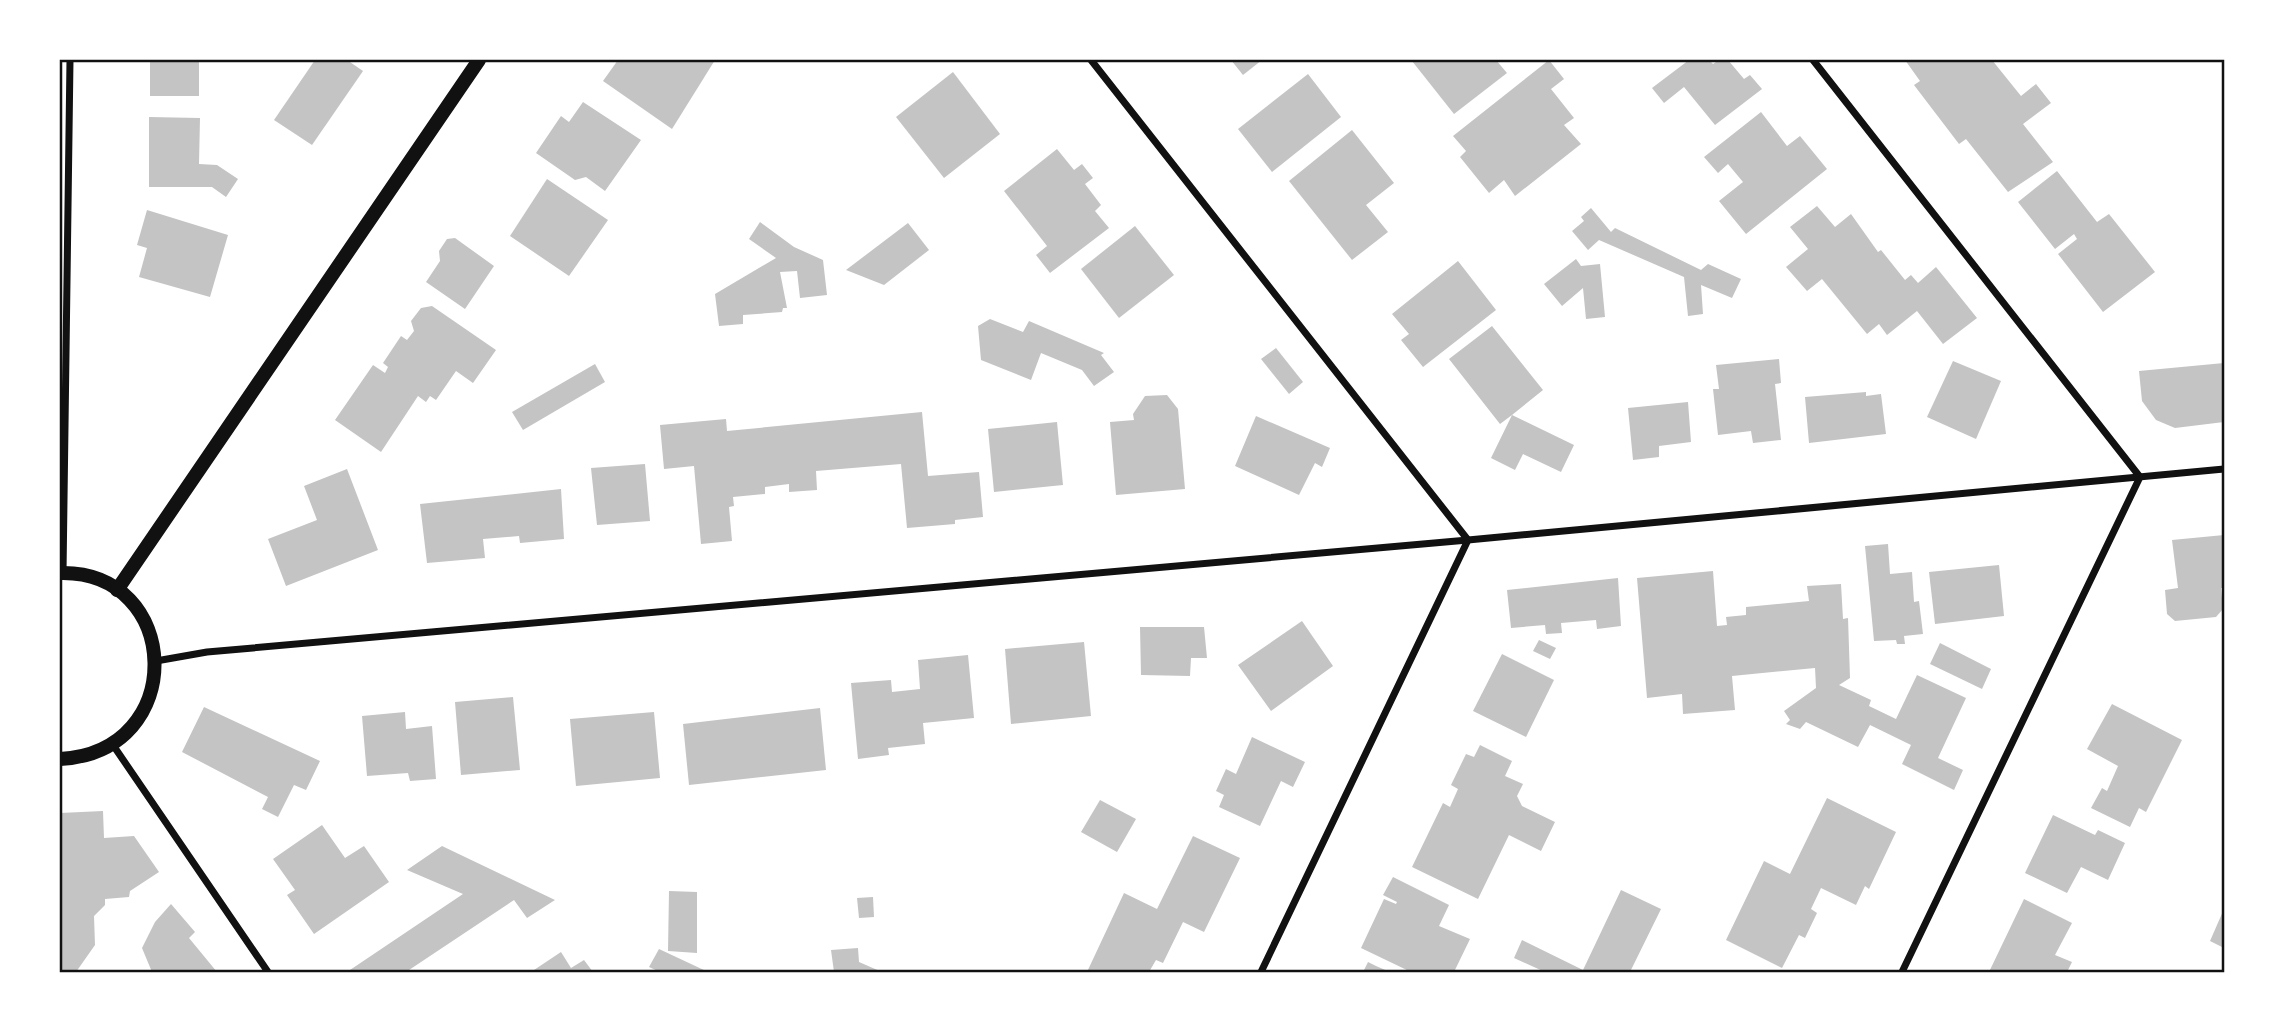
<svg xmlns="http://www.w3.org/2000/svg" width="2284" height="1032" font-family="Manrope,sans-serif">
<style>
.building{fill:#c4c4c4}
.lines{fill:none;stroke-linecap:round;stroke-linejoin:round}
.minor{stroke:#111;stroke-width:7}
.secondary{stroke:#111;stroke-width:14}
.neatline{fill:none;stroke:#111;stroke-width:2.5}
</style>
<rect width="100%" height="100%" fill="#fff"/>
<g class="building">
<rect x="150" y="60" width="49" height="36"/>
<polygon points="315,60 347,60 363,71 312,145 274,120"/>
<polygon points="618,60 715,60 672,129 603,81"/>
<polygon points="1231,60 1262,60 1243,75"/>
<polygon points="1415,60 1496,60 1507,73 1454,114 1412,61"/>
<polygon points="1549,60 1564,79 1551,89 1574,118 1564,125 1581,144 1515,196 1504,180 1489,193 1460,157 1466,151 1453,136"/>
<polygon points="1689,60 1709,60 1713,64 1719,60 1728,60 1744,79 1750,75 1762,89 1715,125 1684,87 1664,103 1652,88"/>
<polygon points="1905,60 1992,60 2021,96 2036,84 2051,103 2023,124 2053,162 2008,192 1966,139 1959,144 1914,85 1920,81"/>
<polygon points="953,72 1000,134 944,178 896,117"/>
<polygon points="1308,74 1341,117 1272,172 1238,129"/>
<polygon points="583,102 641,140 605,191 586,177 575,180 536,153 561,116 569,122"/>
<polygon points="1761,112 1787,146 1800,136 1827,169 1746,234 1719,201 1743,182 1728,164 1718,173 1704,157"/>
<polygon points="149,117 200,118 199,164 217,165 238,179 226,197 212,187 149,187"/>
<polygon points="1352,130 1394,183 1366,205 1388,232 1352,260 1289,181"/>
<polygon points="1057,149 1074,170 1082,164 1093,178 1085,184 1101,205 1095,211 1109,228 1050,273 1036,255 1047,246 1004,191"/>
<polygon points="2057,171 2097,222 2109,214 2155,272 2103,312 2058,254 2077,239 2074,234 2055,249 2018,202"/>
<polygon points="547,179 608,220 569,276 510,236"/>
<polygon points="1817,206 1835,227 1851,214 1878,252 1881,250 1905,280 1911,275 1918,283 1936,267 1977,318 1943,344 1917,311 1887,335 1879,324 1867,334 1822,279 1807,291 1786,267 1808,249 1790,227"/>
<polygon points="1591,208 1611,232 1615,228 1701,270 1708,264 1741,279 1732,298 1701,285 1703,314 1688,316 1684,277 1599,240 1588,250 1572,231 1584,221 1581,217"/>
<polygon points="147,210 228,235 210,297 139,277 147,248 137,245"/>
<polygon points="760,222 794,247 823,260 827,295 800,298 797,271 780,272 787,308 783,308 782,312 743,315 743,324 719,326 715,294 776,258 749,239"/>
<polygon points="908,223 929,250 884,285 846,270"/>
<polygon points="1135,226 1174,275 1119,318 1081,269"/>
<polygon points="455,238 494,266 465,309 426,282 440,261 439,251 447,239"/>
<polygon points="1576,259 1581,266 1600,264 1605,317 1586,319 1583,288 1562,306 1544,284"/>
<polygon points="1458,261 1496,310 1423,367 1401,340 1409,334 1392,314"/>
<polygon points="432,306 496,350 473,383 456,371 436,400 430,396 426,402 418,396 381,452 335,420 373,365 385,373 388,367 383,363 401,336 407,340 414,331 411,321 421,308"/>
<polygon points="990,319 1023,332 1029,321 1104,353 1101,355 1114,372 1094,386 1082,370 1041,353 1031,380 981,360 978,326"/>
<polygon points="1492,326 1543,390 1512,415 1574,445 1561,472 1523,454 1515,470 1491,458 1512,415 1500,424 1449,359"/>
<polygon points="1276,348 1303,382 1289,394 1261,359"/>
<polygon points="1779,359 1781,383 1775,384 1781,440 1753,443 1751,431 1718,435 1713,389 1719,389 1716,365"/>
<polygon points="1953,361 2001,381 1976,439 1927,417"/>
<polygon points="2224,363 2224,422 2175,428 2156,420 2142,401 2139,371"/>
<polygon points="595,364 605,382 523,430 512,412"/>
<polygon points="1866,392 1866,396 1881,394 1886,434 1809,443 1805,397"/>
<polygon points="1167,395 1178,409 1185,489 1116,495 1110,422 1134,420 1133,414 1145,396"/>
<polygon points="1688,402 1691,442 1659,446 1659,457 1633,460 1628,408"/>
<polygon points="922,412 928,476 979,472 983,517 955,520 955,524 907,528 901,464 816,471 817,490 789,492 789,484 765,487 765,494 733,497 734,506 729,507 732,541 701,544 694,466 664,469 660,425 726,419 727,431"/>
<polygon points="1256,416 1330,448 1322,467 1315,463 1299,495 1235,466"/>
<polygon points="1057,422 1063,485 994,492 988,429"/>
<polygon points="645,464 650,521 597,525 591,468"/>
<polygon points="347,469 378,550 286,586 268,539 317,520 304,486"/>
<polygon points="561,489 564,539 520,543 519,536 483,539 485,558 427,563 420,504"/>
<polygon points="2224,535 2224,588 2221,588 2223,609 2216,617 2175,621 2167,614 2165,590 2178,588 2172,540"/>
<polygon points="1888,544 1890,574 1912,572 1914,602 1919,601 1923,634 1904,636 1905,644 1897,644 1896,640 1874,641 1865,546"/>
<polygon points="1999,565 2004,616 1935,624 1929,572"/>
<polygon points="1713,571 1717,626 1727,625 1726,617 1746,615 1746,607 1809,601 1807,586 1841,584 1843,619 1848,618 1850,678 1839,685 1871,700 1869,706 1896,719 1917,675 1966,698 1938,758 1963,770 1954,790 1902,764 1911,745 1870,725 1858,747 1806,722 1800,729 1786,724 1790,720 1784,711 1816,688 1815,668 1732,676 1735,710 1683,714 1682,694 1647,698 1637,578"/>
<polygon points="1618,578 1621,626 1597,629 1596,620 1561,623 1562,633 1546,634 1545,625 1511,628 1507,590"/>
<polygon points="1302,621 1333,666 1271,711 1238,665"/>
<polygon points="1140,627 1204,627 1207,658 1191,658 1190,676 1141,675"/>
<polygon points="1539,640 1556,648 1550,659 1533,651"/>
<polygon points="1084,642 1091,716 1011,724 1005,649"/>
<polygon points="1940,643 1991,669 1982,689 1930,664"/>
<polygon points="1502,654 1554,680 1526,737 1473,711"/>
<polygon points="968,655 974,718 923,723 925,744 888,748 889,755 858,759 851,683 891,680 892,692 920,689 918,660"/>
<polygon points="513,697 520,770 461,775 455,702"/>
<polygon points="2112,704 2182,740 2146,812 2139,808 2130,827 2091,808 2102,788 2107,791 2118,766 2087,749"/>
<polygon points="204,707 320,761 306,790 294,785 278,817 262,809 268,797 182,752"/>
<polygon points="820,708 826,770 689,785 683,724"/>
<polygon points="405,712 406,729 432,726 436,779 410,781 408,773 367,776 362,716"/>
<polygon points="654,712 660,778 576,786 570,719"/>
<polygon points="1252,737 1305,762 1293,787 1281,781 1260,826 1219,807 1224,795 1216,791 1226,769 1236,774"/>
<polygon points="1480,745 1512,761 1505,776 1523,784 1517,796 1522,806 1555,822 1541,851 1509,835 1478,899 1412,867 1443,803 1450,807 1458,789 1451,785 1466,754 1474,757"/>
<polygon points="1827,798 1896,832 1869,889 1865,886 1856,905 1821,888 1811,909 1817,913 1805,938 1799,935 1782,968 1726,940 1764,861 1790,874"/>
<polygon points="1100,800 1136,819 1117,852 1081,832"/>
<polygon points="103,811 104,838 134,836 159,872 130,891 129,897 105,899 105,905 94,916 95,945 76,972 60,972 60,813"/>
<polygon points="2053,815 2095,835 2098,830 2125,843 2108,880 2081,867 2067,893 2025,873"/>
<polygon points="322,825 345,858 364,846 389,882 314,934 287,895 295,890 273,859"/>
<polygon points="1193,836 1240,858 1204,932 1183,922 1163,963 1156,960 1149,972 1087,972 1124,893 1157,909"/>
<polygon points="442,846 555,900 527,918 514,900 406,972 347,972 463,894 407,870"/>
<polygon points="1393,877 1449,905 1439,926 1470,939 1454,972 1411,972 1361,948 1384,899 1396,904 1397,902 1383,895"/>
<polygon points="1621,890 1661,909 1630,972 1545,972 1514,958 1522,940 1583,970"/>
<polygon points="669,891 697,892 697,953 668,951"/>
<polygon points="873,897 874,917 859,918 857,898"/>
<polygon points="2024,899 2072,923 2055,955 2072,962 2067,972 1989,972"/>
<polygon points="171,904 195,932 189,938 217,972 152,972 142,948 155,922"/>
<polygon points="2224,909 2224,948 2210,941"/>
<polygon points="858,948 859,962 882,972 834,972 831,950"/>
<polygon points="659,949 706,971 660,972 649,967"/>
<polygon points="561,952 571,968 584,960 593,972 531,972"/>
<polygon points="1368,962 1376,966 1390,972 1363,972"/>
</g>
<g class="lines">
<g class="minor">
<polyline points="1091,60 1468,540 1261,972"/>
<polyline points="1813,60 2140,477 1902,972"/>
<polyline points="63,573 70,60"/>
<polyline points="156,661 207,652 1468,540 2224,469"/>
<polyline points="113,745 268,972"/>
</g>
<g class="secondary">
<path d="M60,573C182,570 190,752 60,759"/>
<polyline points="117,590 479,60"/>
</g>
</g>
<rect width="2284" height="1032" fill="none" stroke="#ffffff" stroke-width="122"/>
<rect x="61" y="61" width="2162" height="910" class="neatline"/>
</svg>
